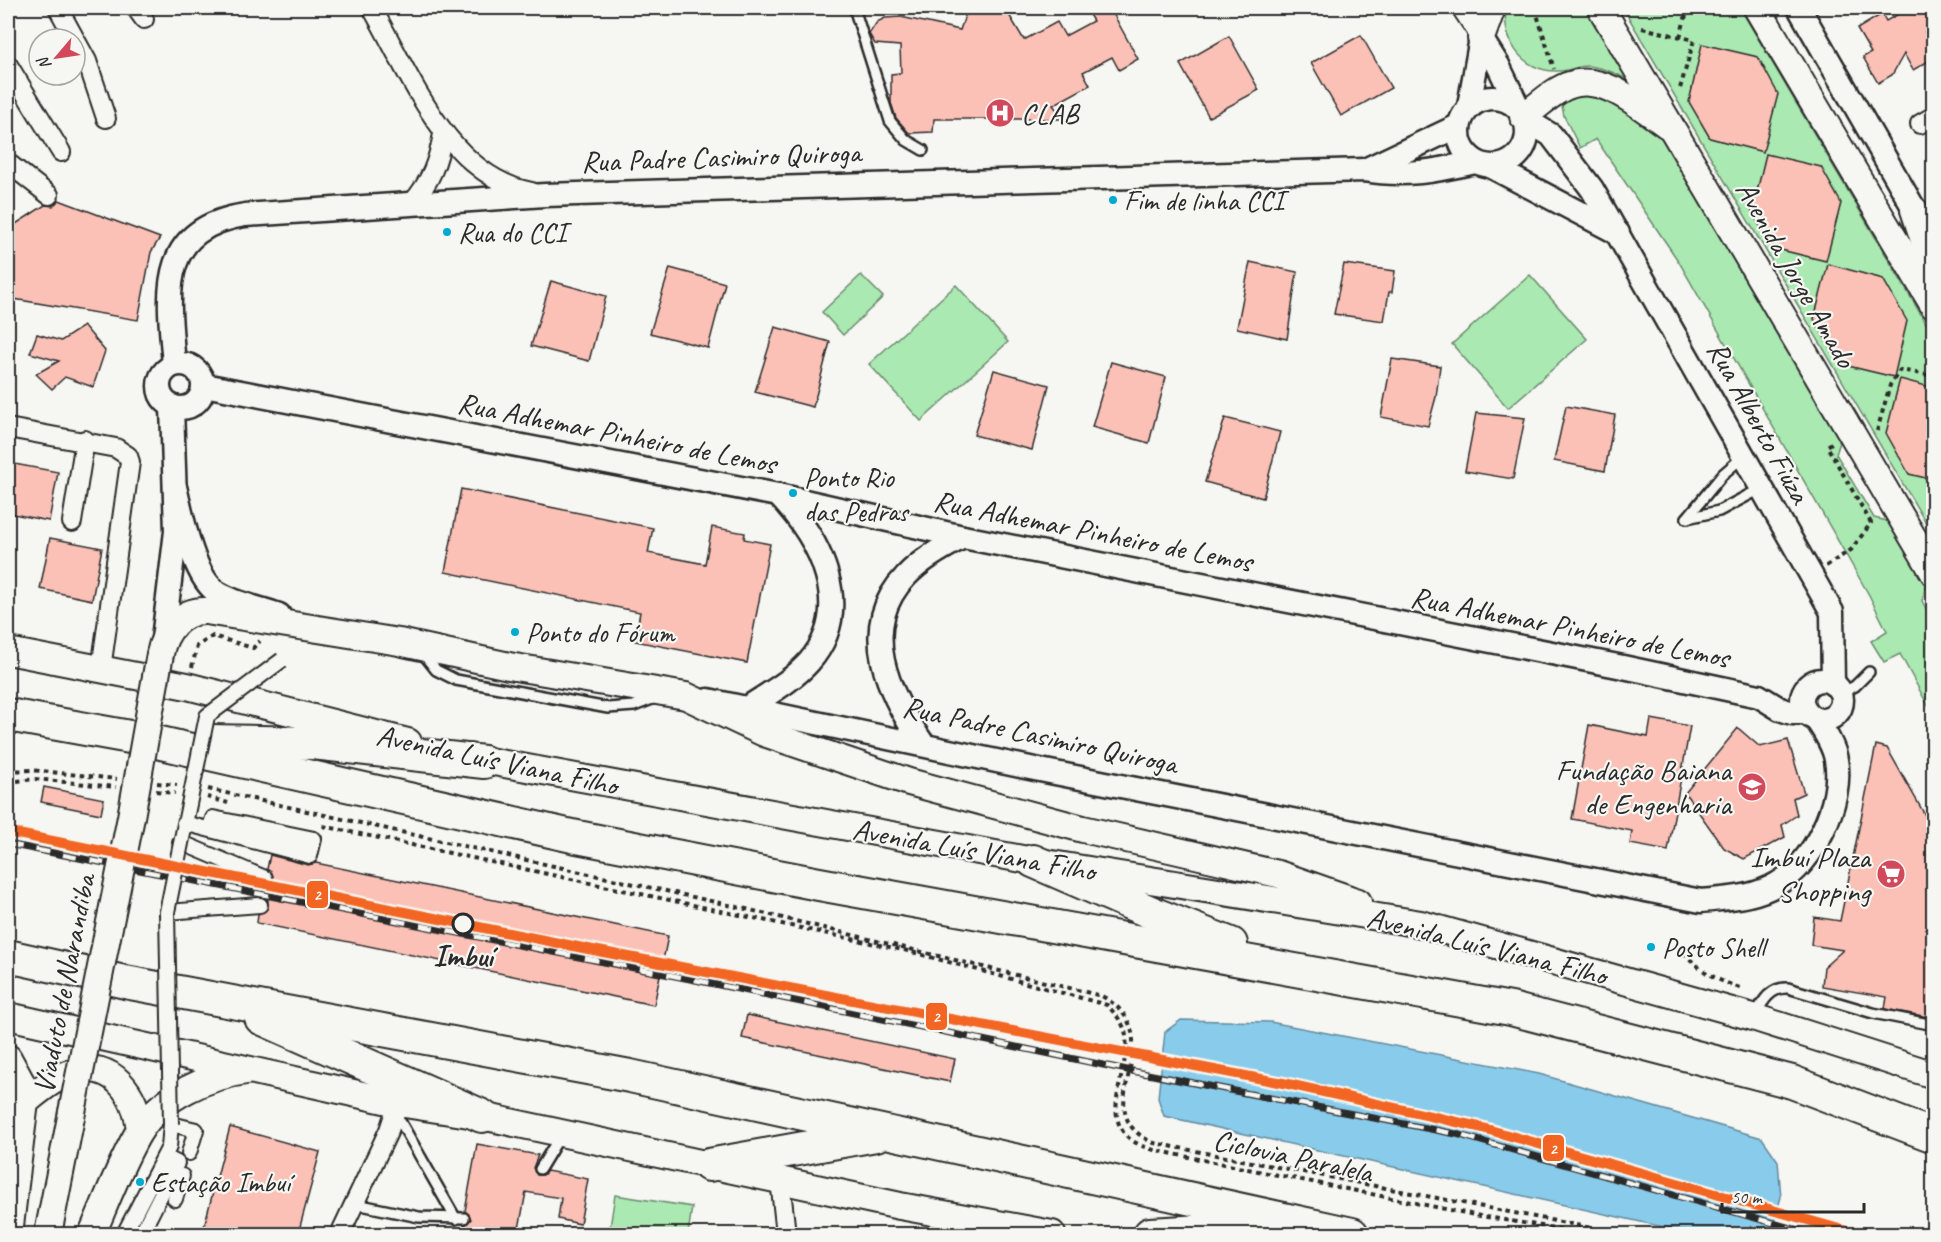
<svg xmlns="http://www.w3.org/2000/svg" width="1941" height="1242" font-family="Caveat,sans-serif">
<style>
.green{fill:#aae9b1;stroke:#6a8a6e;stroke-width:1.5}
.water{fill:#89cbea;stroke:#638b9e;stroke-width:1.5}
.building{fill:#fcc1b6;stroke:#2b2b2b;stroke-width:1.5}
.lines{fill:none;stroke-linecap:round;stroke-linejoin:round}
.service-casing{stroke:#2b2b2b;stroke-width:14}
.pedestrian-casing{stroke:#2b2b2b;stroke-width:18}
.minor-casing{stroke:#2b2b2b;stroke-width:22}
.tertiary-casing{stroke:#2b2b2b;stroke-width:27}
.secondary-casing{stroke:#2b2b2b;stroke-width:30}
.trunk-casing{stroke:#2b2b2b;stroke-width:36}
.path{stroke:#2b2b2b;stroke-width:4;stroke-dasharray:4.5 4.5;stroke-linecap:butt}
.service{stroke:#f6f6f2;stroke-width:9}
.pedestrian{stroke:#f6f6f2;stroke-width:14}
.minor{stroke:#f6f6f2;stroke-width:18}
.tertiary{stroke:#f6f6f2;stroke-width:22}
.secondary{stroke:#f6f6f2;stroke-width:26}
.trunk{stroke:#f6f6f2;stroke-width:32}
.rail-casing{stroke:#2b2b2b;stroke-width:7}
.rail{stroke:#f6f6f2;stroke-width:4.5;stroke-dasharray:14;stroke-linecap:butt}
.pedestrian-bridge-casing{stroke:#2b2b2b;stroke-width:18;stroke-linecap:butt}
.secondary-bridge-casing{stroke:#2b2b2b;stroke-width:30;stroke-linecap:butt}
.pedestrian-bridge{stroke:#f6f6f2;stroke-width:14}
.secondary-bridge{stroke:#f6f6f2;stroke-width:26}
.metro-1-casing{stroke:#f6f6f2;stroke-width:15}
.metro-1{stroke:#f26522;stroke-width:10}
.bus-dot{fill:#00a9ce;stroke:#f6f6f2;stroke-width:2}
.stop-dot{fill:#f6f6f2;stroke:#2b2b2b;stroke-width:3}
.labels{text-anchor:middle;stroke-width:4.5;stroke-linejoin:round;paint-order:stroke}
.bus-label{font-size:28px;fill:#2b2b2b;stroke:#f6f6f2;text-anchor:start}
.poi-label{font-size:30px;fill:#2b2b2b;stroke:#f6f6f2;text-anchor:end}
.street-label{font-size:30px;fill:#2b2b2b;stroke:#f6f6f2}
.stop-label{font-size:30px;font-weight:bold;fill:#2b2b2b;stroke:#f6f6f2}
.line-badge{stroke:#f6f6f2;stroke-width:2}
.badge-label{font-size:16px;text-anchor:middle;font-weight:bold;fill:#fff}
</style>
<rect width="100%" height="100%" fill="#f6f6f2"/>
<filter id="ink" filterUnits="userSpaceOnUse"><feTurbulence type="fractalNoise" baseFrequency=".0167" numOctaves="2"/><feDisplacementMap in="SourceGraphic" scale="12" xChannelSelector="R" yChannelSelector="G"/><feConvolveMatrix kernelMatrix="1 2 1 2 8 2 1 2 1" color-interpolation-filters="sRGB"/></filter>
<g filter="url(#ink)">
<g class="green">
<path d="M1506,8H1594L1640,87C1623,77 1608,68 1588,66C1578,65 1567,72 1556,71C1522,70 1502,42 1506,8Z"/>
<polygon points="1623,8 1740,8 1933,335 1933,535"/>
<polygon points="1585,87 1650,119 1841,439 1836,454 1874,518 1892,522 1927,582 1922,601 1933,621 1933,715 1900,654 1884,662 1871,641 1887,631 1869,595 1679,262 1596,139 1580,148 1564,116 1562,106 1568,97"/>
<polygon points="861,275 883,297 843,335 822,312"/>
<polygon points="1530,275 1587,339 1508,408 1452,344"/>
<polygon points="956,285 1008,342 921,421 869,364"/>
<polygon points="615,1195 692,1207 688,1234 609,1234"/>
</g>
<polygon class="water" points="1181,1020 1270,1022 1539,1074 1762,1138 1778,1161 1781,1197 1771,1234 1695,1234 1164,1116 1158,1098 1165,1032"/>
<g class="building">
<polygon points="972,8 1005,8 1024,40 1057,22 1065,36 1093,21 1085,8 1110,8 1138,59 1119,70 1112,57 1083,72 1090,85 1053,105 1064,119 934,119 933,132 909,133 896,118 891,103 891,74 901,73 900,46 875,44 869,34 877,22 885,18 901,17 960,30 967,10"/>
<polygon points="1909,8 1922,8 1933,27 1925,32 1934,47 1934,58 1913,70 1904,54 1892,75 1878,83 1863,57 1871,53 1857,29 1882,14 1886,21"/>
<polygon points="1361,35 1391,88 1341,116 1311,63"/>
<polygon points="1229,36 1259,90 1209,117 1180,64"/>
<polygon points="1702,44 1758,57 1778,94 1763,152 1710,138 1689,102"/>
<polygon points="1766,154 1821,167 1841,203 1826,261 1773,248 1752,212"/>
<polygon points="59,200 160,238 151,252 138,320 8,298 8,229 45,205 53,206"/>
<polygon points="1250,262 1297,272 1287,339 1237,328"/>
<polygon points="1344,264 1395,271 1392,292 1389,292 1384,321 1334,314"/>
<polygon points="1828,264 1883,279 1907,321 1894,377 1840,364 1814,319"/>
<polygon points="670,268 725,283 708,348 650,333"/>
<polygon points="551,281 606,296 589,361 531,346"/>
<polygon points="84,326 105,351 93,387 65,377 52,389 36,374 59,361 30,353 37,334 61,341"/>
<polygon points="775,327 830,342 813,407 755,392"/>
<polygon points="1392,359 1440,366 1436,397 1428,426 1381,417"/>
<polygon points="1111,362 1166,377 1149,443 1092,427"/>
<polygon points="994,370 1049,385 1032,450 974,435"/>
<polygon points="1900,379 1934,388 1934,480 1909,474 1886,433"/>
<polygon points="1566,406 1615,415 1605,471 1554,461"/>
<polygon points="1476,413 1525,418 1513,479 1465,471"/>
<polygon points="1225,418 1280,432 1263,498 1205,482"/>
<polygon points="9,463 58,472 49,521 8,513"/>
<polygon points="461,489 653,528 648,553 705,564 712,527 745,533 744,539 770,544 747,663 635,641 640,612 445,572"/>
<polygon points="50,538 102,548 92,600 40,589"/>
<polygon points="1651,719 1690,726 1668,851 1630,844 1632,831 1572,819 1589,725 1648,737"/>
<polygon points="1738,728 1760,747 1788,740 1804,793 1793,798 1797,815 1782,825 1785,837 1744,859 1724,848 1685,793"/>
<polygon points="1876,745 1887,748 1934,831 1934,1018 1885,1009 1887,997 1822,986 1824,967 1843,950 1811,945 1814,917 1840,921"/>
<polygon points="44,787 104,799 101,814 41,802"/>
<polygon points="270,855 308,865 316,863 668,936 654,1005 257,923 258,914 268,908 268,900 261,896 263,887 270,885 273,881 272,873 267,869"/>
<polygon points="747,1015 955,1059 950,1082 742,1038"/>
<polygon points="230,1127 320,1152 298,1234 202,1234"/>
<polygon points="477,1144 538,1155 533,1168 537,1175 543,1175 547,1171 588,1179 580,1224 558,1219 561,1198 526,1192 518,1234 493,1234 462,1229 471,1219 465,1211"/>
</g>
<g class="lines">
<g class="service-casing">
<g id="service">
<polyline points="854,8 890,121 906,140 923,150"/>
<polyline points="1687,518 1723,474 1744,456"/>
<polyline points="1687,518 1719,511 1762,488"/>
<polyline points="421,651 436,670 456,680 608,708 634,706 655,698"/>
<polyline points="1840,694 1855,686 1869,672"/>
<path d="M1754,1017C1762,1003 1769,987 1788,988L1873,1013L1934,1025"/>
<polyline points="396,1114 456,1219"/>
<polyline points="540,1169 560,1136"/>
<polyline points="356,1204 419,1217 464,1218"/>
</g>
</g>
<g class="pedestrian-casing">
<g id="pedestrian">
<polyline points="180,842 265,878"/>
<polyline points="167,912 260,905"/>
<polyline points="175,1199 182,1176"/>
<polyline points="124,1234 169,1147 171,1124 196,1130 189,1153"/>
<polyline points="141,1234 177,1163 171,1160 164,1174"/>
</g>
</g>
<g class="minor-casing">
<g id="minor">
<polyline points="58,8 87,61 106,118"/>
<polyline points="136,8 144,19"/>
<path d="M372,8C410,74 448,177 532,192"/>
<polyline points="1461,8 1481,38"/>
<polyline points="8,65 61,152"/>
<polyline points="1920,124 1934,116"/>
<polyline points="8,163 49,195"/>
<path d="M412,203C431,181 438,162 443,134"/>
<polyline points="8,428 116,448 128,456 130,462 101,669"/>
<polyline points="72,522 85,440"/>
<polyline points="780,1180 786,1234"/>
<polyline points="340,1234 389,1130 398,1103"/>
</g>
</g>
<g class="tertiary-casing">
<g id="tertiary">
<polyline points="1799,8 1924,226"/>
<polyline points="1481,38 1498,65 1519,109"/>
<circle cx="1493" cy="132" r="34"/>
<polyline points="1469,106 1481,38"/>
<polyline points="1526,120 1551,135 1592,189 1832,612 1833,684"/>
<polyline points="1492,167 1618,233"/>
<polyline points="1365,170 1458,126"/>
<path d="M174,364C168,294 156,229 245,215L545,195L1365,170C1403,177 1437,171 1475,162"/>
<circle cx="181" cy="386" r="22"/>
<polyline points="204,385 778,495 963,537 1623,667 1759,696 1780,709 1792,713 1807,713"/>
<path d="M175,487C182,515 193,578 218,593C236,604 260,608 279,615"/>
<polyline points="163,639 176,531 172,406"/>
<circle cx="1822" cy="700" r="20"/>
<path d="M708,700L1030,768L1701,901C1728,898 1753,898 1777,884C1813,864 1844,802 1836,760C1834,746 1824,731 1816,719"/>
<path d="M747,708C768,694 792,681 809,662C856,608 820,539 778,495"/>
<path d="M923,744C889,695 856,628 906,576C922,559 943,548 963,537"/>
</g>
</g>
<g class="secondary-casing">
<g id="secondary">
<polyline points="1601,8 1934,573"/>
<polyline points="1757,8 1934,306"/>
<polyline points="1481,38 1492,8"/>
<path d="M1523,116C1538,107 1553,90 1570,85C1603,73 1641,107 1667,125"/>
<polyline points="1914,210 1934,270"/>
<polyline points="8,651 187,686 408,742"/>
<path d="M160,654C164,631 181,610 206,611L399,642L509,666L686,696L764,733L909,782L1083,829L1278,874L1358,902"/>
<polyline points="467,757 1033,861 1421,924 1753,1017 1934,1075"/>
<polyline points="8,1016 398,1103 482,1116 900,1206 1052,1234"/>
<polyline points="8,1058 21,1082 25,1102 9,1234"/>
<path d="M25,1102C40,1090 55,1077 73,1072C113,1059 136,1095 140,1130"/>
<polyline points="48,1234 72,1112"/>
<path d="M92,1234C106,1202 122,1159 140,1130C162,1096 208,1076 246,1071"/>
</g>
</g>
<g class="trunk-casing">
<g id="trunk">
<polyline points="8,715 152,741 572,836 819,884 1511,1009 1792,1082 1934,1136"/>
<polyline points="210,741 313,743 484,762"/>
<polyline points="1033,861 1157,915 1231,944"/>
<polyline points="8,956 125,982 630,1076 1352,1234"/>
<polyline points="261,1018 482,1116"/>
<polyline points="709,1165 876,1135"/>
<polyline points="1150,1234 1272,1227"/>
</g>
</g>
<g class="path">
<polyline points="1535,8 1554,69"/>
<polyline points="1642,28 1694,40 1679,92"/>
<polyline points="1680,37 1688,8"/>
<polyline points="1877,431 1890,385 1900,370 1934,376"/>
<polyline points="1826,566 1851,550 1871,523 1827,446 1832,443"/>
<polyline points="192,667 197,646 213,636 253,648 260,641"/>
<polyline points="8,771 31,770 117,779"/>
<polyline points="8,782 35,779 116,787"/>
<polyline points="157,783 177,785"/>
<path d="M208,789L742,908L1102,996C1179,1040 1079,1110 1154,1143L1622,1234"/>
<polyline points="156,791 175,793"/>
<polyline points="207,797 228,803"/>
<path d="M323,826L908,951L1107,1005C1115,1014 1124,1022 1126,1036C1131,1076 1087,1132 1154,1150L1480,1216L1591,1234"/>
<path d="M1678,945C1697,970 1713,979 1743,989"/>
</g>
<use href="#service" class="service"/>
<use href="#pedestrian" class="pedestrian"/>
<use href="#minor" class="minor"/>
<use href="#tertiary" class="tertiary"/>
<use href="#secondary" class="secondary"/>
<use href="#trunk" class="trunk"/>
<g class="rail-casing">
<polyline id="rail" points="8,844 695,980 1132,1071 1456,1134 1812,1234"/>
</g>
<use href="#rail" class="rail"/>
<g class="pedestrian-bridge-casing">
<g id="pedestrian-bridge">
<polyline points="184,823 310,856 314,839 213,818 211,824 303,849 305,843 215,821"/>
<polyline points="171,1124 167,912 207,716 282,660"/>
</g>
</g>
<g class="secondary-bridge-casing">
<polyline id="secondary-bridge" points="72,1112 131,817 160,654"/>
</g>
<use href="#pedestrian-bridge" class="pedestrian-bridge"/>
<use href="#secondary-bridge" class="secondary-bridge"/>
<g class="metro-1-casing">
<polyline id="metro-1" points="8,832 598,951 1288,1084 1479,1127 1857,1234"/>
</g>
<use href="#metro-1" class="metro-1"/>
</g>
</g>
<defs>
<g id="hospital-disc" transform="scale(1.5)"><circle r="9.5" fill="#d1495b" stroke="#f6f6f2"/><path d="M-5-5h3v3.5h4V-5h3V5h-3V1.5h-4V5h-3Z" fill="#fff"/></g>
<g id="university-disc" transform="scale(1.5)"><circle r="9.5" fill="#d1495b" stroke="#f6f6f2"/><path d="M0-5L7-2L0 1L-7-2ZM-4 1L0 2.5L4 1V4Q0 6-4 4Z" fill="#fff"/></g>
<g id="supermarket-disc" transform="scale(1.5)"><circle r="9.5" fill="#d1495b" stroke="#f6f6f2"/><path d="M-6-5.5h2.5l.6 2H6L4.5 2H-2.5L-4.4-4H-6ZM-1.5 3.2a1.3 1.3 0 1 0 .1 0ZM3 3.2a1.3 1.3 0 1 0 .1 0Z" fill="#fff"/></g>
</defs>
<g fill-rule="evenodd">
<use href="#hospital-disc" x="1000" y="113"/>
<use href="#university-disc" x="1752" y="787"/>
<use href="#supermarket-disc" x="1891" y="874"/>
</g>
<g class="bus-dot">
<circle cx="1113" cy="200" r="5"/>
<circle cx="447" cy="232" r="5"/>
<circle cx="793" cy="493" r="5"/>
<circle cx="515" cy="632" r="5"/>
<circle cx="1651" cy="947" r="5"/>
<circle cx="140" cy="1182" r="5"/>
</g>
<circle class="stop-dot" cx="463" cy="924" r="10"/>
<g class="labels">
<g class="bus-label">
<text x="1124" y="210">Fim de linha CCI</text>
<text x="458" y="242">Rua do CCI</text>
<text x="804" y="487">Ponto Rio<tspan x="804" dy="34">das Pedras</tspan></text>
<text x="526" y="642">Ponto do Fórum</text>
<text x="1662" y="957">Posto Shell</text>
<text x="151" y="1192">Estação Imbuí</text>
</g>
<g class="poi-label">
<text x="1021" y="123" text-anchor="start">CLAB</text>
<text x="1731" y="780">Fundação Baiana<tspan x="1731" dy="34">de Engenharia</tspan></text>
<text x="1870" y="867">Imbuí Plaza<tspan x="1870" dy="34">Shopping</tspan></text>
</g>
<g class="street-label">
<text transform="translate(721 157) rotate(-2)" y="10">Rua Padre Casimiro Quiroga</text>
<text transform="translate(1796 274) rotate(60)" y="10">Avenida Jorge Amado</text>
<text transform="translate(1759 422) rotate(61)" y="10">Rua Alberto Fiúza</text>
<text transform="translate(617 433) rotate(11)" y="10">Rua Adhemar Pinheiro de Lemos</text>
<text transform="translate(1093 531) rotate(11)" y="10">Rua Adhemar Pinheiro de Lemos</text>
<text transform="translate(1570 627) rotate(11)" y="10">Rua Adhemar Pinheiro de Lemos</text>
<text transform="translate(1040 735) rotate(12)" y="10">Rua Padre Casimiro Quiroga</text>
<text transform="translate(497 760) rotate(12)" y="10">Avenida Luís Viana Filho</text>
<text transform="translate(974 850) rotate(10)" y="10">Avenida Luís Viana Filho</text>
<text transform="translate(1487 946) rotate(14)" y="10">Avenida Luís Viana Filho</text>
<text transform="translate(64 984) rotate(-79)" y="10">Viaduto de Narandiba</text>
<text transform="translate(1293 1156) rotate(12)" y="10">Ciclovia Paralela</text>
</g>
<g class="stop-label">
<text x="463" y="966">Imbuí</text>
</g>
</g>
<g class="line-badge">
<rect x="306" y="880" width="23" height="29" rx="6" fill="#f26522"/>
<rect x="925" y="1002" width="23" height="29" rx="6" fill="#f26522"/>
<rect x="1542" y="1134" width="23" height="28" rx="6" fill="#f26522"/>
</g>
<g class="badge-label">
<text x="317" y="900">2</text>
<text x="936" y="1022">2</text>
<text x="1553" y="1154">2</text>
</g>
<rect width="1941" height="1242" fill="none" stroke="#f6f6f2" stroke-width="30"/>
<rect x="15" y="15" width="1911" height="1212" fill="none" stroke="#2b2b2b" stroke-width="2" filter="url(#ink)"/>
<g transform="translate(57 57) rotate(241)"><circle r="28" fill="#f6f6f2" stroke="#a5a5a2" stroke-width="1.5"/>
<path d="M0-4.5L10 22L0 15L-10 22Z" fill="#d1495b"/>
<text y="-9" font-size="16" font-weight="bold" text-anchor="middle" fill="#2b2b2b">N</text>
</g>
<path d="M1722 1203v9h142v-9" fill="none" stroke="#2b2b2b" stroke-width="3"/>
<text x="1731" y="1203" font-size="18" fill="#2b2b2b" stroke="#f6f6f2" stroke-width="4.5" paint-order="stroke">50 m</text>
</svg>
